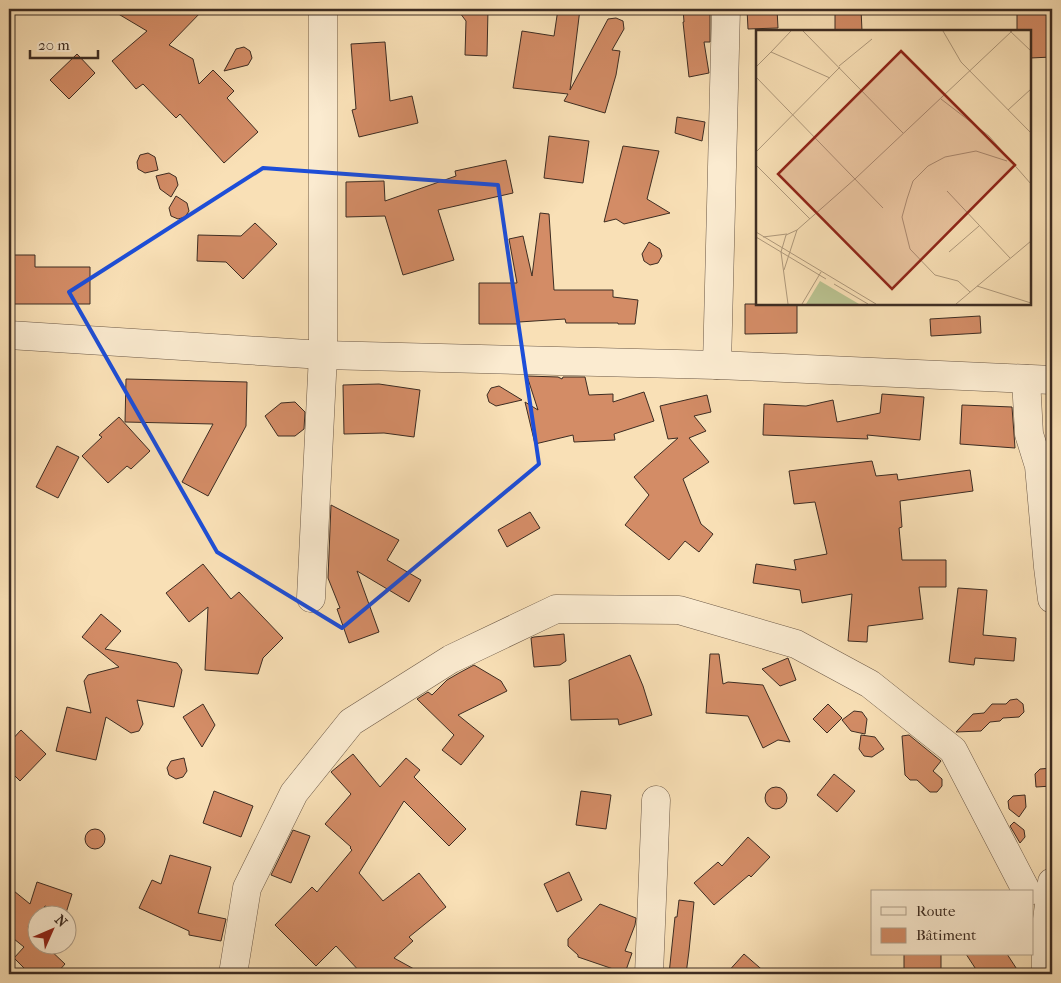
<svg xmlns="http://www.w3.org/2000/svg" width="1061" height="983" font-family="'IM FELL French Canon',serif">
<style>
.building{fill:#d38c66;stroke:#3d2c22}
.lines{fill:none;stroke-linecap:round;stroke-linejoin:round}
.minor-casing{stroke:#6c5947;stroke-width:29}
.minor{stroke:#fbebd0;stroke-width:28}
.marked{fill:none;stroke:#1d4ed8;stroke-width:4;stroke-linejoin:round}
.inset-road{fill:none;stroke:#ae987b;stroke-width:1}
.view{fill:#8f2418;fill-opacity:0.15;stroke:#8f2418;stroke-width:2.5}
.inset-edge{fill:none;stroke:#3d2c22;stroke-width:2.5}
</style>
<rect width="100%" height="100%" fill="#f9e0b6"/>
<filter id="stains"><feTurbulence type="fractalNoise" baseFrequency=".004" numOctaves="4"/><feColorMatrix values="0 0 0 0 .2 0 0 0 0 .09 0 0 0 0 .02 0 0 0 .5 -.17"/></filter>
<radialGradient id="worn" r=".72"><stop offset=".6" stop-color="#630" stop-opacity="0"/><stop offset="1" stop-color="#630" stop-opacity=".3"/></radialGradient>
<g class="building">
<polygon points="110,9 204,9 169,45 193,59 199,84 213,70 234,91 227,98 258,132 224,163 180,114 176,118 143,84 136,89 112,61 147,31"/>
<polygon points="457,9 488,9 487,56 465,55 466,21"/>
<polygon points="558,9 580,9 570,90 608,19 616,18 623,21 624,29 612,50 620,51 616,75 605,113 564,101 568,94 513,88 522,31 554,36"/>
<polygon points="683,9 710,9 710,42 704,42 709,73 689,77 683,22 684,22"/>
<polygon points="747,9 777,9 778,28 748,29"/>
<polygon points="835,9 861,9 862,31 835,31"/>
<polygon points="1017,9 1052,9 1052,57 1030,58 1030,31 1017,31"/>
<polygon points="385,42 390,101 412,96 418,123 359,137 352,110 356,109 351,44"/>
<polygon points="244,47 250,51 252,58 248,65 224,71 236,49"/>
<polygon points="77,54 95,73 69,99 50,80"/>
<polygon points="677,117 705,122 702,141 675,133"/>
<polygon points="549,136 589,141 583,183 544,178"/>
<polygon points="623,146 659,151 647,199 670,213 624,224 616,219 604,222"/>
<polygon points="148,153 155,157 158,170 145,173 138,169 137,162 140,155"/>
<polygon points="506,160 513,193 438,210 454,260 403,275 385,216 346,217 346,182 384,181 385,201 456,176 455,171"/>
<polygon points="169,173 176,177 178,185 171,197 160,189 156,176"/>
<polygon points="176,196 187,203 189,211 185,217 178,219 171,216 169,208"/>
<polygon points="540,213 549,214 554,290 613,290 613,297 638,300 635,324 618,324 618,323 566,323 565,319 519,322 519,324 479,324 479,283 517,283 509,239 523,236 532,276"/>
<polygon points="255,223 277,244 243,279 226,262 197,261 198,235 241,236"/>
<polygon points="649,242 660,249 662,256 658,263 650,265 644,261 642,254"/>
<polygon points="9,255 35,255 35,267 90,267 90,304 9,304"/>
<polygon points="745,304 797,304 797,333 745,334"/>
<polygon points="980,316 981,333 931,336 930,319"/>
<polygon points="527,376 558,377 562,379 563,377 585,377 589,395 613,394 613,402 644,392 654,421 614,434 615,440 574,442 573,435 535,444 525,402 538,410"/>
<polygon points="126,379 247,382 246,426 208,496 182,482 213,424 125,422"/>
<polygon points="379,384 420,390 414,437 384,433 344,434 343,385"/>
<polygon points="499,386 522,400 496,406 489,402 487,395 491,388"/>
<polygon points="882,394 924,397 920,440 867,435 868,439 763,435 764,404 806,406 833,400 837,422 880,413"/>
<polygon points="707,395 711,412 694,416 706,431 689,438 709,462 683,479 701,524 713,534 699,552 685,541 669,560 625,525 649,495 634,477 678,438 668,439 660,406"/>
<polygon points="295,402 305,412 304,429 295,436 278,436 265,416 281,403"/>
<polygon points="962,405 1012,407 1015,448 960,444"/>
<polygon points="119,417 150,451 131,469 127,466 108,483 82,456 102,437 99,435"/>
<polygon points="57,446 79,457 58,498 36,487"/>
<polygon points="872,461 876,476 897,474 898,480 970,470 973,491 900,501 902,527 899,528 902,560 946,560 946,587 919,587 923,619 868,626 867,642 848,641 852,594 802,603 800,590 753,583 756,564 796,570 794,560 827,554 815,502 794,504 789,471"/>
<polygon points="331,505 399,540 387,560 421,580 409,602 357,571 379,632 349,643 337,609 340,608 328,578"/>
<polygon points="530,512 540,528 507,547 498,530"/>
<polygon points="203,564 231,599 239,592 283,638 263,658 258,674 205,670 208,607 189,622 166,593"/>
<polygon points="958,588 987,590 983,635 1016,638 1014,661 975,658 974,665 949,662"/>
<polygon points="101,614 121,631 105,649 177,663 182,670 174,707 137,700 143,724 139,731 131,733 106,717 96,760 56,751 67,707 91,713 84,681 88,675 119,667 82,637"/>
<polygon points="564,634 566,661 560,665 534,667 531,638 534,637"/>
<polygon points="710,654 719,654 723,684 728,682 763,685 790,742 778,740 763,748 748,716 706,713"/>
<polygon points="630,655 643,686 652,715 619,725 618,719 571,720 569,680"/>
<polygon points="788,658 796,680 780,686 762,669"/>
<polygon points="474,665 501,681 507,691 458,715 484,736 461,765 442,750 454,735 417,699 428,692 432,695 447,680 459,673"/>
<polygon points="1017,699 1023,704 1024,712 1019,717 1003,718 1000,721 990,722 981,731 956,732 973,714 984,713 992,704 1006,704 1010,700"/>
<polygon points="203,704 215,725 202,747 183,717"/>
<polygon points="828,704 842,718 827,733 813,719"/>
<polygon points="854,711 862,712 867,719 865,734 851,731 842,720"/>
<polygon points="21,730 46,754 20,781 9,770 9,743"/>
<polygon points="861,735 875,737 884,749 872,757 864,756 859,749"/>
<polygon points="909,735 941,761 933,771 942,779 942,786 937,792 930,792 917,780 910,780 905,775 902,736"/>
<polygon points="353,754 380,787 406,758 420,770 414,777 466,829 449,846 404,801 359,873 383,901 419,873 446,907 409,937 413,941 394,958 423,974 362,974 336,946 316,966 275,925 312,887 317,892 352,850 350,848 351,847 325,824 351,794 331,772"/>
<polygon points="184,758 187,771 183,777 176,779 169,775 167,768 171,761"/>
<polygon points="1052,768 1052,786 1036,787 1035,774 1040,769"/>
<polygon points="834,774 855,791 837,812 817,795"/>
<circle cx="776" cy="798" r="11"/>
<polygon points="214,791 253,806 241,837 203,823"/>
<polygon points="581,791 611,795 606,829 576,825"/>
<polygon points="1025,795 1026,807 1019,817 1009,809 1008,801 1013,796"/>
<polygon points="1014,822 1024,830 1025,837 1020,843 1010,826"/>
<circle cx="95" cy="839" r="10"/>
<polygon points="293,830 310,836 291,883 271,875"/>
<polygon points="748,837 770,857 751,877 749,875 714,905 694,883 718,862 722,866"/>
<polygon points="170,855 211,867 198,913 226,919 221,941 189,935 189,931 139,908 152,880 161,884"/>
<polygon points="569,872 582,900 557,912 544,884"/>
<polygon points="37,882 72,894 66,913 45,906 28,927 38,937 38,946 46,946 65,964 57,973 55,971 51,974 30,974 14,958 24,947 9,935 9,887 30,904"/>
<polygon points="679,900 694,902 689,951 686,974 669,974 675,917 677,917"/>
<polygon points="600,904 636,918 635,925 625,951 632,953 625,973 578,957 578,955 568,946 568,939"/>
<polygon points="744,954 767,974 726,974"/>
<rect x="904" y="954" width="37" height="20"/>
<polygon points="966,954 1007,954 1020,974 979,974"/>
</g>
<g class="lines">
<g class="minor-casing">
<g id="minor">
<polyline points="9,335 323,355 717,365 1052,380"/>
<polyline points="717,365 726,9"/>
<polyline points="1026,379 1029,434 1039,466 1048,567 1052,599"/>
<polyline points="311,598 323,355 323,9"/>
<polyline points="233,974 247,888 294,793 351,722 451,659 556,609 679,610 796,644 870,684 953,750 1027,892"/>
<polyline points="649,974 656,800"/>
<polyline points="1046,974 1046,927 1052,882"/>
</g>
</g>
<use href="#minor" class="minor"/>
</g>
<path class="marked" d="M263,168L498,185L539,464L342,628L217,552L69,292Z"/>
<g transform="translate(756 30)">
<rect width="275" height="275" fill="#f9e0b6"/>
<path d="M64,251L103,274H50Z" fill="#bac391"/>
<path class="inset-road" d="M47,1L147,103M187,1L205,32L275,103M254,1L275,21M15,22L35,1M83,36L116,9M0,37L15,22L74,48M0,47L127,178M185,69L233,106L275,154M252,80L275,59M0,122L84,37M0,135L54,189M191,161L254,228M0,202L120,274M0,207L70,249M7,207L31,204M193,222L223,196M28,240L41,200M78,254L112,274M221,256L275,273M214,262L202,251L179,245L154,219L146,187L151,169L157,151L172,136L189,127L220,121L251,131M32,274L25,222L30,205L41,200L100,148L256,1M46,274L65,242M200,274L275,211"/>
<path class="view" d="M145,21L259,135L136,259L22,144Z"/>
<rect width="275" height="275" class="inset-edge"/>
</g>
<rect width="1061" height="983" fill="none" stroke="#f9e0b6" stroke-width="30"/>
<rect x="10" y="10" width="1041" height="963" fill="none" stroke="#3d2c22" stroke-width="2.5"/>
<rect x="15" y="15" width="1031" height="953" fill="none" stroke="#3d2c22"/>
<rect x="871" y="890" width="162" height="65" fill="#fbebd0" stroke="#af9f8a"/>
<rect x="881" y="907" width="25" height="8" fill="#fbebd0" stroke="#af9f8a"/>
<text x="916" y="916" font-size="15" fill="#3d2c22">Route</text>
<rect x="881" y="928" width="25" height="15" fill="#d38c66" stroke="#af9f8a"/>
<text x="916" y="940" font-size="15" fill="#3d2c22">Bâtiment</text>
<g transform="translate(52 930) rotate(45)"><circle r="24" fill="#fbebd0" stroke="#af9f8a"/>
<path d="M0-4L9 19L0 12L-9 19Z" fill="#8f2418"/>
<text y="-8" font-size="14" font-weight="bold" text-anchor="middle" fill="#3d2c22">N</text>
</g>
<path d="M30 50v8h68v-8" fill="none" stroke="#3d2c22" stroke-width="2.5"/>
<text x="38" y="50" font-size="15" fill="#3d2c22" stroke="#fbebd0" stroke-width="4" paint-order="stroke">20 m</text>
<rect width="100%" height="100%" filter="url(#stains)"/>
<rect width="100%" height="100%" fill="url(#worn)"/>
</svg>
